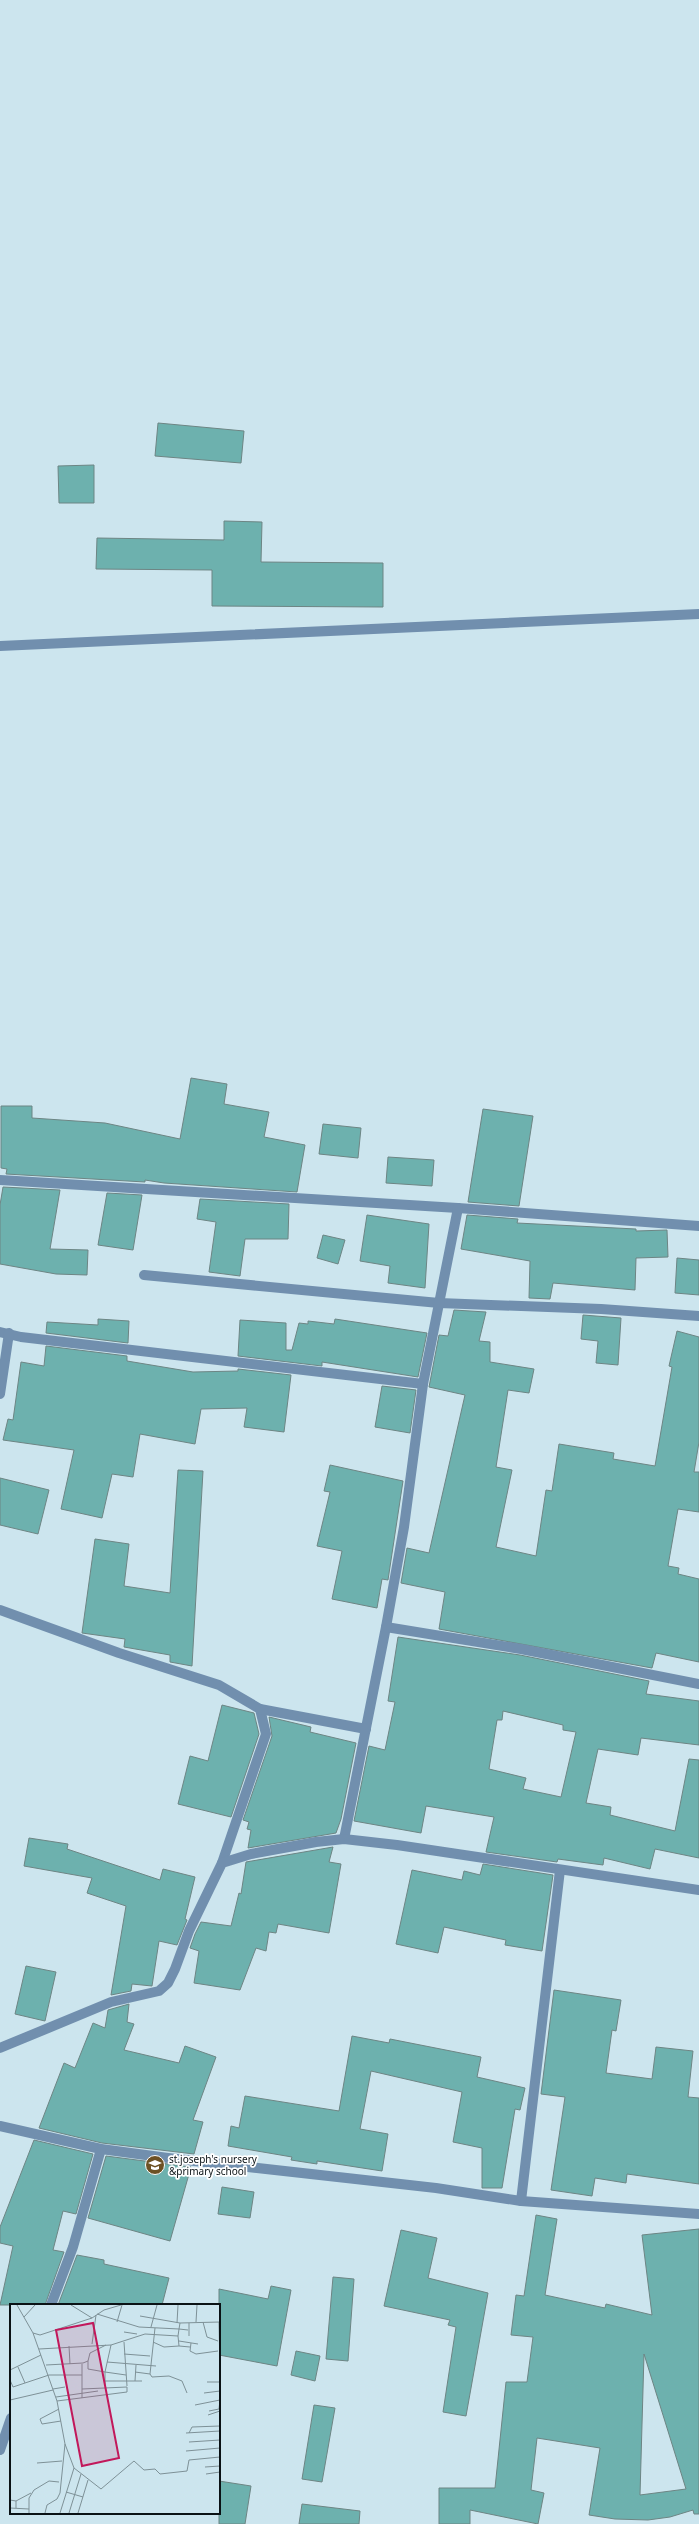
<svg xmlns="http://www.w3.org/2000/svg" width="699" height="2524" font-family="'Noto Sans',sans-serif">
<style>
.building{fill:#6db1ae;stroke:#6d8584;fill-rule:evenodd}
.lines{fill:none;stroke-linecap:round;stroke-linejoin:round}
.lane{stroke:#718fae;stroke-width:10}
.street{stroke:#718fae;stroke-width:10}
.labels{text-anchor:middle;stroke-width:3.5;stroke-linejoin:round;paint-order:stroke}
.poi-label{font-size:10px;fill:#0a1215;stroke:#fff;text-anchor:start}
.inset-road{fill:none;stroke:#7e9197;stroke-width:1}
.view{fill:#c2185b;fill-opacity:0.15;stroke:#c2185b;stroke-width:2}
.inset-edge{fill:none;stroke:#0a1215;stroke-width:2}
</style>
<rect width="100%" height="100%" fill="#cce5ee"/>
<g class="building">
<polygon points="158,423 244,431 241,463 155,456"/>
<polygon points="94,465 94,503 59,503 58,466"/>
<polygon points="224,521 262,522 261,562 383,563 383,607 212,606 212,570 96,569 97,538 224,540"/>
<polygon points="191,1078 227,1084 224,1104 269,1112 264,1137 305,1145 297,1192 164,1183 145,1180 145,1182 6,1174 7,1169 1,1168 1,1106 32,1106 32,1118 105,1123 180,1139"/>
<polygon points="483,1109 533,1116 519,1206 468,1202"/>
<polygon points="323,1124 361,1128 358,1158 319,1154"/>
<polygon points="388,1157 434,1160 432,1186 386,1183"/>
<polygon points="3,1187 60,1190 50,1249 88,1250 87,1275 56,1274 0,1264 0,1205"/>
<polygon points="107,1193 142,1195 133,1250 98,1245"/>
<polygon points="200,1199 289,1204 288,1239 245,1239 240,1276 209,1272 216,1222 197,1219"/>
<polygon points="367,1215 429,1224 425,1288 388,1283 390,1266 360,1261"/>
<polygon points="467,1215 518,1219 517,1223 636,1229 636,1231 667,1230 668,1257 636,1258 635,1290 553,1283 550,1299 529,1298 530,1261 461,1249"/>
<polygon points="323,1235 345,1240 338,1264 317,1258"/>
<polygon points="677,1258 699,1260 699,1295 675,1293"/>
<polygon points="454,1310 486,1312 479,1341 490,1342 490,1362 534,1369 529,1393 508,1390 496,1467 512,1470 496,1547 536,1556 546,1490 552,1491 559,1444 614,1453 613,1459 655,1466 672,1367 669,1366 677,1331 699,1337 699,1442 694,1472 699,1472 699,1512 678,1509 668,1566 679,1568 678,1574 699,1579 699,1662 656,1653 652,1668 439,1629 445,1592 401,1583 407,1548 429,1553 465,1395 429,1387 439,1335 448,1336"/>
<polygon points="583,1315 621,1318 618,1365 596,1363 598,1341 581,1339"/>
<polygon points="98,1319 129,1321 128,1343 46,1333 47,1322 98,1325"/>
<polygon points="335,1319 427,1333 418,1377 322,1362 322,1366 238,1356 240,1320 286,1323 286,1350 292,1350 299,1323 308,1324 308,1321 334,1324"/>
<polygon points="46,1346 127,1356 127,1361 193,1372 238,1371 238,1369 291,1375 284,1432 244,1427 247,1408 201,1409 195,1444 140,1434 133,1477 112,1474 102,1518 61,1509 74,1450 3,1440 8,1419 13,1420 21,1362 44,1366"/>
<polygon points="382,1386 416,1390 410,1433 375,1427"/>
<polygon points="330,1465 403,1481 388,1580 382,1579 377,1608 332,1599 342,1551 317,1546 330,1492 324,1491"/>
<polygon points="178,1470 203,1471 192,1666 170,1662 170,1655 124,1647 125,1639 82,1633 95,1539 129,1544 124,1586 170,1593"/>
<polygon points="0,1478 49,1490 38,1534 0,1525"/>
<path d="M398,1637L520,1655L649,1681L646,1694L699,1701V1745L641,1738L638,1755L598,1749L586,1803L611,1807L610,1815L675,1831L689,1759L699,1760V1858L655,1849L650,1869L604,1858L603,1865L558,1859L557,1862L486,1852L494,1817L426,1806L421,1833L354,1821L369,1746L385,1750L395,1702L388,1701ZM503,1711L563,1725V1730L576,1732L561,1797L523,1789L526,1778L489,1769L497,1720H502Z"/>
<polygon points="222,1705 254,1713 259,1734 231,1817 178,1804 190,1756 208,1761"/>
<polygon points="269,1717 311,1727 310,1732 356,1743 341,1819 336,1833 248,1848 251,1830 247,1829 249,1822 243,1820 272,1736"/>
<polygon points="29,1838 68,1844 67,1849 160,1880 163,1869 195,1877 185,1919 187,1920 177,1945 159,1941 152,1986 132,1984 131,1991 111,1995 126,1906 87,1893 92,1878 24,1866"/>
<polygon points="333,1847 329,1862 341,1864 329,1933 278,1924 276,1933 269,1932 266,1951 256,1948 240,1990 194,1983 199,1951 190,1948 195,1934 201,1922 231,1926 239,1893 241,1894 246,1862"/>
<polygon points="483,1864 553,1875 542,1951 505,1945 506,1940 444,1927 438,1953 396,1944 412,1870 462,1880 464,1871 480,1875"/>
<polygon points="26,1966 56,1972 45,2021 15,2014"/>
<polygon points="554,1990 621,2000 616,2031 612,2030 606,2073 652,2079 656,2047 693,2051 688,2097 699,2098 699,2184 627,2174 626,2183 595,2178 592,2196 551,2190 565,2097 541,2094"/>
<polygon points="129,2004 127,2022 134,2024 124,2050 179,2063 185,2046 216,2057 193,2120 203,2122 194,2154 102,2143 39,2128 64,2063 75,2068 93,2023 105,2028 108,2010"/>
<polygon points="352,2036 389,2043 390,2039 481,2057 477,2077 525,2088 520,2110 515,2109 502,2188 482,2188 482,2148 453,2142 462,2092 371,2071 360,2129 388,2134 382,2171 317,2161 317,2164 291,2160 292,2157 228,2146 231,2126 239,2128 245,2096 339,2111"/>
<polygon points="34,2140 93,2154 76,2214 63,2211 53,2250 64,2252 45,2305 0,2305 13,2246 0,2243 0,2227"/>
<polygon points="106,2156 191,2167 170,2241 88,2218"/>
<polygon points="222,2187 254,2192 250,2218 218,2214"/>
<path d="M536,2215L557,2219L545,2295L605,2308L606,2304L652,2315L642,2235L699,2229V2514H694L693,2510L670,2517L648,2520L615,2519L589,2515L600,2448L537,2438L531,2490L544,2493L538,2524L470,2510V2524H439V2488H495L506,2382H527L533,2337L511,2335L516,2295L524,2296ZM644,2354L686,2489L640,2495Z"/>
<polygon points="401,2230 437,2238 428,2278 488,2293 466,2416 443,2412 456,2327 448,2325 450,2320 384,2306"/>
<polygon points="77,2255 104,2260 104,2264 169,2278 162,2305 58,2305"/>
<polygon points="333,2277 354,2279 348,2361 326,2359"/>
<polygon points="271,2286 291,2290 277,2366 219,2355 219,2289 268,2299"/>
<polygon points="296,2351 320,2356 315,2381 291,2375"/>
<polygon points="314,2405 335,2408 322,2482 302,2479"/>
<polygon points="219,2481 251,2486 245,2524 219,2524"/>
<polygon points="302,2504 360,2511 359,2524 299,2524"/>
</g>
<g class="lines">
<polyline class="lane" points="0,646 699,614"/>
<g class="street">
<polyline points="0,1180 458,1208 699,1226"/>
<polyline points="144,1275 439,1303 601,1309 699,1316"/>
<polyline points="0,1332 21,1337 423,1384"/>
<polyline points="0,1394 9,1333"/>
<polyline points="0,1610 119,1653 219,1685 260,1709 266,1734 222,1863"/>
<polyline points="386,1627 521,1649 699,1684"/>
<polyline points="260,1709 366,1729"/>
<polyline points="344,1839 386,1627 404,1527 423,1384 458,1208"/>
<polyline points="0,2048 111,2002 159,1991 168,1983 175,1969 189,1931 222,1863 251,1854 316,1842 344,1839 397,1845 699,1890"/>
<polyline points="0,2126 101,2149 168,2158 436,2188 521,2201 699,2214"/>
<polyline points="521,2201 560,1870"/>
<polyline points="51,2305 73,2247 101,2149"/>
<polyline points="0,2450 11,2418"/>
</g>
</g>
<defs>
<g id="school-disc" transform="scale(1)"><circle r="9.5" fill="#6d5124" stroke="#fff"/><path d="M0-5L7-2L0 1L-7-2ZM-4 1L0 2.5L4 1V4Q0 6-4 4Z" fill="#fff"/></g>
</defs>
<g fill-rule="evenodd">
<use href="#school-disc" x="155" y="2165"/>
</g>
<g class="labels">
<g class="poi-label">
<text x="169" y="2163">st.joseph's nursery<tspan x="169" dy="12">&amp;primary school</tspan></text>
</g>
</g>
<g transform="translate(10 2304)">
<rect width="210" height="210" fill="#cce5ee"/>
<path class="inset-road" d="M7,1L23,29L30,31L82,14L94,6L111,1M61,1L82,14M87,10L129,23L169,25L170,19L210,18M130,12L170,19M14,13L25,1M107,18L112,1M186,18L187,1M193,18L197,33L208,37M209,18L210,66M167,19L168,1M141,23L147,1M145,24L140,70L142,73L159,72L172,77L177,89M114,28L127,30M23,29L47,97L55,140L50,189L47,195L37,201L35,209M168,32L169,42L180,43M179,32V19M169,37L188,40M114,38L117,82M143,38L154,43L169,42M181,39L180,47L186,50L208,47M82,40L86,11M59,42L60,60M29,45L101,41L135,30L168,32L169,25L178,26M114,50L140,52M78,57V65L95,68L101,41M97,58L146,62M72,60V94M36,61L73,59L78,57L80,49L96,41M8,63L15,79L39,71H72M0,66L31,51M125,68L140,70M0,76L3,83L15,79M95,77H132M125,77L126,61M197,78H210M95,82V68L116,71M43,85L55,83M194,89L210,87M46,93L88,87M0,96L43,86M47,97L117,88V83L72,85M185,101L210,96M49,105L30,115L32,120L51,117M199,107L209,105L210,96M198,111L210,107M176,129L210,127M179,129L182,123L210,122M179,138L210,136M55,140L64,164L91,185L124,157L134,166L145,165L150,170L177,167L179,156L210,153M176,147L210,144M27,159L52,157M195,163L210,162M196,170L210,168M56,188L73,193M0,196L6,197V204M6,197L21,189M0,204L19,205M19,209V194L24,186L39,177L49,178M50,209L64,164M59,209L71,170M68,209L78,176"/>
<path class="view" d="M83,19L109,154L72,162L46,26Z"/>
<rect width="210" height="210" class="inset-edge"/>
</g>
</svg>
